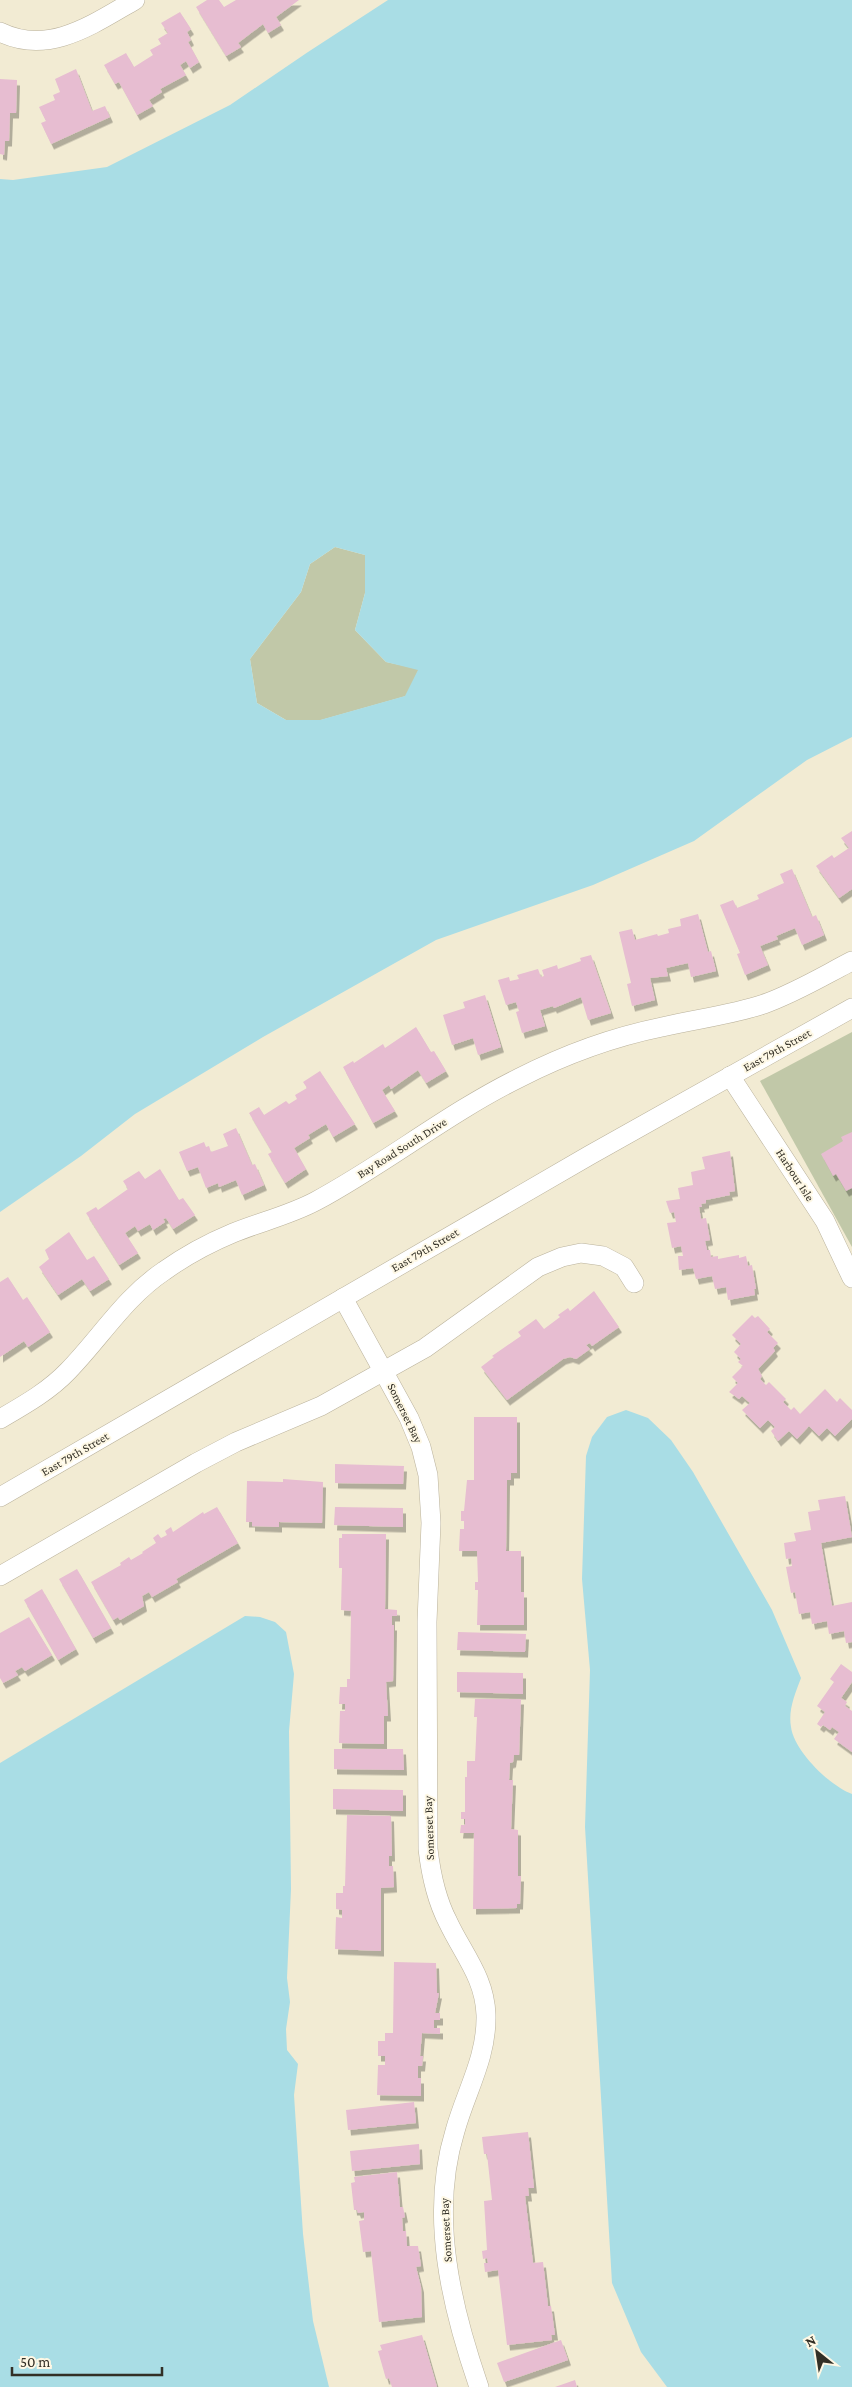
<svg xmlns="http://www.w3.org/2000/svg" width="852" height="2387" font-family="'Crimson Pro',serif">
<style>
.green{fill:#c1c8a8}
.water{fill:#a9dde5;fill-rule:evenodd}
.building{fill:#e7bdd1;filter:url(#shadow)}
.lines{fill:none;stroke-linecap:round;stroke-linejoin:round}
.minor-casing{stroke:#bab29c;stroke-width:20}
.minor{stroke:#fff;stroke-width:19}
.labels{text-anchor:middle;stroke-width:4;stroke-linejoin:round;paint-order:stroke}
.street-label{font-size:12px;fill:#322f26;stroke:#fef8e5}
</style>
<defs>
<filter id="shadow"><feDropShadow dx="3" dy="5.5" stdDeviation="0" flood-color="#0004"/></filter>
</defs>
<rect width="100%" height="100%" fill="#f2ebd3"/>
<g class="green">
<polygon points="335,547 365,555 365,593 355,630 386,662 419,669 406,696 321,720 286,720 257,703 250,659 301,592 310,564"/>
<polygon points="852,1032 852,1247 760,1081"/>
</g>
<g class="water">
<path d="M388,0H852V737L807,760L694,841L593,885L436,940L263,1037L135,1114L81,1156L0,1212V179L13,180L107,167L230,105L308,52ZM335,547L365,555V593L355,630L386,662L418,670L405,696L320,720H286L257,703L250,659L301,592L310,564Z"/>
<path d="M626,1410L648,1418L671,1440L693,1472L772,1610L801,1678C795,1694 788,1710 791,1727C794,1751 830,1786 852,1794V2387H667L641,2352L612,2283L585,1827L590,1670L582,1579L586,1456L592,1437L607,1417Z"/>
<polygon points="245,1616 260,1617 275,1622 286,1632 294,1674 289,1731 291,1889 287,1978 290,2002 286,2029 287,2050 298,2064 294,2095 303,2234 313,2321 329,2387 0,2387 0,1763"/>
</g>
<g class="building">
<polygon points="207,0 219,0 224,7 236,0 299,0 276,17 281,25 268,33 263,24 238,43 241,47 226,56 196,7"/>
<polygon points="180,12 191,29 187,32 191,40 188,42 199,62 190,68 186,61 180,65 186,75 160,89 162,92 149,100 153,106 137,115 119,82 115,84 104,65 126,53 134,67 153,55 150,50 161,44 158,39 168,33 161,23"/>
<polygon points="76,69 92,111 105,106 110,117 51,144 41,123 46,121 39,107 55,100 53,95 60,92 55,79"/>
<polygon points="0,79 17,80 16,113 10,113 9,141 5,141 4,155 0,154"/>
<polygon points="852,831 852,889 839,898 816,866 832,855 834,858 849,848 841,838"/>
<polygon points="792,869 812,917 816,915 824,935 802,945 795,928 776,936 778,939 760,946 768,965 745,975 737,954 740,953 720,905 733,900 737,908 759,899 757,895 784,883 780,874"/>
<polygon points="698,914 708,952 711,951 716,971 691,977 688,963 666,968 668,976 650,978 655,1000 632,1006 627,984 631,983 619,932 632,929 635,940 657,934 658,936 669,933 668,929 681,926 680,919"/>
<polygon points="591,955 611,1013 588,1020 581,997 554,1008 553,1006 540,1010 545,1026 522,1033 516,1012 519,1011 516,1002 506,1005 498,980 509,977 510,981 519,979 517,975 538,969 541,977 544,976 542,970 557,965 558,969 581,961 580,958"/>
<polygon points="485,995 501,1047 478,1055 473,1038 452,1045 443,1015 465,1008 463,1002"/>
<polygon points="416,1027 431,1052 434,1051 446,1071 426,1083 418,1070 391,1089 389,1085 382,1090 395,1111 373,1123 343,1067 353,1061 354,1063 383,1044 385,1048"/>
<polygon points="320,1071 355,1124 333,1137 326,1124 308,1135 310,1138 294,1148 306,1169 285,1183 268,1154 272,1152 249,1113 259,1107 264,1115 286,1101 289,1104 297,1099 295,1095 307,1088 303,1082"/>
<polygon points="236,1128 252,1165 255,1164 264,1185 242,1195 236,1180 219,1187 218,1183 206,1188 198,1167 187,1171 179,1152 204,1142 206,1147 209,1146 211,1152 228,1146 223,1134"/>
<polygon points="852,1132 852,1188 846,1191 836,1174 833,1176 821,1154 843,1141 841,1137"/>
<polygon points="730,1151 735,1191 729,1192 730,1195 706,1200 706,1203 701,1204 702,1207 699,1207 701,1219 706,1218 710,1240 705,1241 707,1250 710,1250 711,1257 718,1256 718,1259 739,1255 739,1258 746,1256 748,1266 752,1265 756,1289 754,1289 755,1295 728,1300 726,1287 715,1289 712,1276 696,1279 693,1268 679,1270 678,1256 683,1256 681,1246 672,1248 667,1223 676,1222 674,1212 670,1213 666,1201 680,1199 678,1188 693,1185 691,1172 705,1169 702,1157"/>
<polygon points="160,1169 179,1200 183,1198 195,1215 173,1229 166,1218 163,1219 165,1222 153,1230 150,1224 138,1231 135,1226 125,1233 138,1253 119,1265 86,1213 96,1207 98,1210 128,1189 123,1181 139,1171 145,1179"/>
<polygon points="69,1232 87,1260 94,1256 109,1279 90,1291 82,1279 58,1295 39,1267 49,1259 45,1250"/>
<polygon points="8,1277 23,1300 27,1297 50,1332 28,1347 24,1341 0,1357 0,1282"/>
<polygon points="594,1291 619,1327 592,1346 590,1343 586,1345 590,1349 576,1359 570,1357 563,1359 507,1400 481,1367 494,1357 492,1356 521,1336 518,1332 536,1319 544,1329 560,1317 558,1315 568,1308 570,1311"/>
<polygon points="752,1315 755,1318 758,1316 770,1329 767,1332 778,1343 773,1348 775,1351 758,1369 762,1376 760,1379 766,1385 769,1382 786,1399 783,1402 791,1410 794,1407 800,1414 825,1389 837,1402 840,1398 852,1410 852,1419 835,1436 827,1428 819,1436 809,1426 797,1439 789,1431 778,1441 771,1431 775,1427 768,1420 760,1428 742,1410 750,1403 742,1396 739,1399 729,1392 738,1383 732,1377 743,1366 738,1362 741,1359 734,1352 741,1344 732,1335"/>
<polygon points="474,1417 517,1417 517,1473 511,1473 511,1480 507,1480 506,1551 521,1551 521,1592 524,1592 524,1625 477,1625 478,1590 475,1590 475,1582 478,1582 477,1551 459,1551 460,1529 464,1529 464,1521 461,1521 461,1511 464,1511 467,1480 474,1480"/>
<polygon points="335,1464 404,1466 403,1484 335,1483"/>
<polygon points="283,1479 323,1482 322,1523 279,1522 279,1527 252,1526 252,1522 246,1522 247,1481 283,1482"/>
<polygon points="845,1496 852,1537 821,1543 832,1606 852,1602 852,1642 846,1643 844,1631 829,1634 827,1621 812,1624 810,1612 799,1614 795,1592 791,1593 786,1567 792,1566 791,1558 786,1559 784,1543 796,1541 794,1533 811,1530 808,1512 820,1510 818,1500"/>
<polygon points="217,1507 238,1543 176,1579 178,1582 152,1597 149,1592 142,1596 144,1606 120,1620 118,1617 113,1620 91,1582 121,1565 120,1563 129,1557 131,1560 143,1553 142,1552 156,1543 153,1538 158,1534 161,1538 167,1535 165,1531 171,1527 173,1532 203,1512 204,1514"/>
<polygon points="335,1507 403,1508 403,1527 334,1525"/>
<polygon points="342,1534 386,1534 385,1609 397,1610 397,1616 392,1616 392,1625 394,1625 393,1681 386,1682 388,1716 384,1716 384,1744 339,1743 340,1711 345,1711 345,1704 339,1704 340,1687 347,1687 347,1679 350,1679 351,1611 341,1610 342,1568 339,1568 339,1538 342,1538"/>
<polygon points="77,1569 111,1628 93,1638 59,1579"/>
<polygon points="42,1589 76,1649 58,1660 24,1600"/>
<polygon points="29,1617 52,1655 25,1671 22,1667 15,1671 18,1675 3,1683 0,1678 0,1633"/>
<polygon points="458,1632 526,1634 525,1652 457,1650"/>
<polygon points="841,1664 852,1672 852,1682 841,1698 847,1702 845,1706 852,1711 852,1752 834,1739 839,1732 832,1727 830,1730 823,1725 821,1727 817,1724 825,1712 817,1706 834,1682 830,1679"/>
<polygon points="457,1672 523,1673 523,1694 457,1692"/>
<polygon points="475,1699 521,1699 519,1755 514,1755 513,1762 510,1763 509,1780 513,1780 511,1829 518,1830 518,1876 521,1876 520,1904 517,1904 517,1908 473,1909 474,1833 460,1833 461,1825 465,1825 465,1819 461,1819 461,1812 465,1812 465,1777 467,1777 467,1761 475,1761 477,1717 474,1717"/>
<polygon points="334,1749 403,1749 404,1770 334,1769"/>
<polygon points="333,1789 403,1790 403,1811 333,1809"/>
<polygon points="347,1815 391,1816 392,1856 389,1856 389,1866 393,1866 394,1887 381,1888 381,1951 335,1949 336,1917 342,1918 342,1910 336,1909 336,1893 343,1893 343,1886 345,1886"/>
<polygon points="394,1962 436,1963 437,1993 439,1993 435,2013 440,2013 440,2020 434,2020 434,2028 440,2028 440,2034 422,2033 420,2056 423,2056 422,2066 418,2066 418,2078 421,2078 421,2096 377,2095 378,2065 385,2065 385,2056 378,2056 378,2041 385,2041 385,2033 393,2033"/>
<polygon points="414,2102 416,2123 348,2130 346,2110"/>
<polygon points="528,2132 534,2188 528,2188 529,2196 525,2196 533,2263 543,2262 548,2306 551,2306 555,2335 551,2335 552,2340 507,2345 498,2270 485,2272 484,2263 488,2263 487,2258 483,2259 482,2251 487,2250 484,2201 492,2200 487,2154 484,2154 482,2137"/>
<polygon points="419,2144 420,2164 352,2171 350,2151"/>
<polygon points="397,2172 400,2207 403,2207 405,2217 402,2218 403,2231 406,2231 407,2246 418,2246 421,2266 416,2267 421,2287 422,2317 379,2322 371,2251 363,2252 359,2221 364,2220 364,2212 358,2213 357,2210 354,2210 351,2183 355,2182 354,2177"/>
<polygon points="422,2335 437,2387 392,2387 389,2378 386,2379 378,2351 382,2350 380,2345"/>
<polygon points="561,2340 568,2360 504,2382 497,2363"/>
<polygon points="575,2380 577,2387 555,2387"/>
</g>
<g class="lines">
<g class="minor-casing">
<g id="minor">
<path d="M0,32C49,56 93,24 135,0"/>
<polyline points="730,1076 825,1221 852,1278"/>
<path d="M343,1298L409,1418L421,1447L428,1475L431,1523L427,1622L428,1849C431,1875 436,1899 448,1922C463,1954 485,1978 486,2015C487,2058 466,2091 455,2131C429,2215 451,2306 479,2387"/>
<path d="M0,1419C24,1405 49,1391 68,1371C101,1337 125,1297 164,1271C185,1256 209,1243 233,1233C260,1222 290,1215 316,1201C385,1164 448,1113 519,1078C564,1055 613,1037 662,1027C696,1019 731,1015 764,1004C795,993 823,976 852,961"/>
<polyline points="0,1497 590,1155 852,1008"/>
<polyline points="0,1576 196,1463 236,1442 321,1406 425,1348 538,1267 562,1257 581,1253 603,1256 624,1267 634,1283"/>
</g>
</g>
<use href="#minor" class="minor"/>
</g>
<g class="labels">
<g class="street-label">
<text transform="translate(777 1050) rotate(-29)" y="4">East 79th Street</text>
<text transform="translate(402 1148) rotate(-32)" y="4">Bay Road South Drive</text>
<text transform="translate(795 1175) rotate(57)" y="4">Harbour Isle</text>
<text transform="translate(425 1250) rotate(-30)" y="4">East 79th Street</text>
<text transform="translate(405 1413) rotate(64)" y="4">Somerset Bay</text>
<text transform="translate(75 1454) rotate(-30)" y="4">East 79th Street</text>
<text transform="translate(429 1828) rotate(-92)" y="4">Somerset Bay</text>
<text transform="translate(446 2230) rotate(-93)" y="4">Somerset Bay</text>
</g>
</g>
<g transform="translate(817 2352) rotate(330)" stroke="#fef8e5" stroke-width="4" paint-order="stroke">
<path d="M0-4L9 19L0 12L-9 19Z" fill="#322f26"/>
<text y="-8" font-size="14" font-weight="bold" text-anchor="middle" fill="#322f26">N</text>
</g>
<path d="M12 2367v8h150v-8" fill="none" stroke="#322f26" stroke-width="2.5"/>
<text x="20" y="2367" font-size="15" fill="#322f26" stroke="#fef8e5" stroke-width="4" paint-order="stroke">50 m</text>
</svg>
